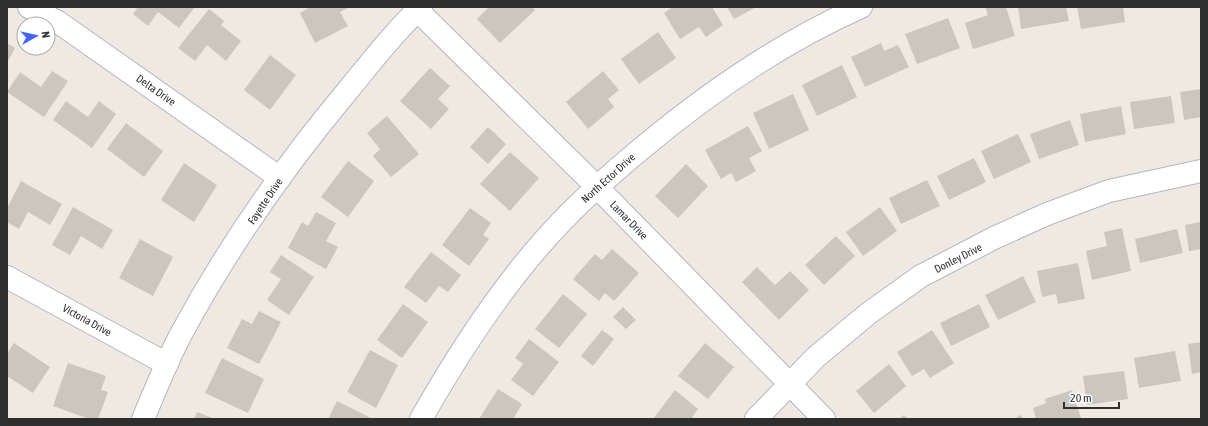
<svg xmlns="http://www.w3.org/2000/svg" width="1208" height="426" font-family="'Asap Condensed',sans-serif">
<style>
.building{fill:#cbc7bf}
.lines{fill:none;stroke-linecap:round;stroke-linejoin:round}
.minor-casing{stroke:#b4b7c1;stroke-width:24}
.minor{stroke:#fff;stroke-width:22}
.labels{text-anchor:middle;stroke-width:3;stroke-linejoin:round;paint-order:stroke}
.street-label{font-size:11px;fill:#2e2e2e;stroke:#fff}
</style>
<rect width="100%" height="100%" fill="#efe9e1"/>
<g class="building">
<polygon points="138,7 193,7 194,8 179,28 158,12 148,26 133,14"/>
<polygon points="311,7 350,7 340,12 348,26 315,43 300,13"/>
<polygon points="489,7 532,7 535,10 500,43 477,19"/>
<polygon points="673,7 712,7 723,25 706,37 699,27 680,39 664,13"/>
<polygon points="727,7 756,7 734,19"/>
<polygon points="985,7 1006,7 1015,36 973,49 965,23 988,15"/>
<polygon points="1018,7 1066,7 1069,21 1021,29"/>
<polygon points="1077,7 1123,7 1125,22 1081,29"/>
<polygon points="209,9 224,21 221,25 241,41 226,61 207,45 195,61 178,48"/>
<polygon points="948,18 960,48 917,64 905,34"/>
<polygon points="658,32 676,58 639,84 621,59"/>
<polygon points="7,43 15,48 7,63"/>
<polygon points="881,43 884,51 898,45 909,67 865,87 851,57"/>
<polygon points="270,55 296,75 270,110 244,90"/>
<polygon points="842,65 857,97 817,116 802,85"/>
<polygon points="430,68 450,86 438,99 449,109 431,129 400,101"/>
<polygon points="52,71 68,81 44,117 7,92 20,72 41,87"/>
<polygon points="603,71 619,90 608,99 614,107 588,129 566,102"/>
<polygon points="1201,89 1201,117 1184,120 1180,92"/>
<polygon points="793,94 809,130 769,149 753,113"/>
<polygon points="1171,96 1175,123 1134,129 1130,102"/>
<polygon points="66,101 88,117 99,101 116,114 92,148 53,120"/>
<polygon points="1121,106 1126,134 1085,142 1080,114"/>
<polygon points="387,116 419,154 391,177 373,156 380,149 367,133"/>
<polygon points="1070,120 1079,145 1039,159 1030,134"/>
<polygon points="126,123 163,151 144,177 107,149"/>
<polygon points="748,126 762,151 749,158 756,171 736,182 731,173 721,179 705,150"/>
<polygon points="488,127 506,144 488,164 470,147"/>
<polygon points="1018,134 1031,162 994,179 981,151"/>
<polygon points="510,152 539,178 510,211 480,184"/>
<polygon points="974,158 986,182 949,200 937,176"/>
<polygon points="348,161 374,181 348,217 321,197"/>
<polygon points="184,163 217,185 194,222 161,200"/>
<polygon points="686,164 708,186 678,218 655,196"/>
<polygon points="927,180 940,206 901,224 889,198"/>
<polygon points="21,181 62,204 50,225 28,212 19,229 7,222 7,208"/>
<polygon points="73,207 113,230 102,249 81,236 70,255 52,245"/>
<polygon points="880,207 897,231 863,256 846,232"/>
<polygon points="470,208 491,223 483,235 489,239 469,266 442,245"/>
<polygon points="316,212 336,223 326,241 338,247 326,269 288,248 302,222 308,226"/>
<polygon points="1201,222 1201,249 1189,251 1185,225"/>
<polygon points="1122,228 1131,271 1092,280 1086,251 1107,246 1104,232"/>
<polygon points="1177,229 1183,253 1140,263 1135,239"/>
<polygon points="836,236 855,256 824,285 805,265"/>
<polygon points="140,239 173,257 153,296 119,278"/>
<polygon points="612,249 639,273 614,301 605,293 599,301 573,279 595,254 602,260"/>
<polygon points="431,252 461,275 448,292 439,286 426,303 404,287"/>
<polygon points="281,255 314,277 289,315 267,300 281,279 270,272"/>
<polygon points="1078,263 1085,299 1058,304 1056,294 1042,297 1037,271"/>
<polygon points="757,267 775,285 790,271 809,290 779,320 742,282"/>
<polygon points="1023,276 1036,302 998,320 985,295"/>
<polygon points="563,294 587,314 559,348 535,329"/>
<polygon points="403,304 428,322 402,358 377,340"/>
<polygon points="979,304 990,327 951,346 940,323"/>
<polygon points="623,307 636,320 626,329 613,317"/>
<polygon points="259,311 281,322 259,364 227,348 242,319 252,324"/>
<polygon points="602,330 614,339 593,366 581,356"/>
<polygon points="932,330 954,363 930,378 924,369 912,376 897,352"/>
<polygon points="529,339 559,362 533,396 511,380 523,364 515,358"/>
<polygon points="1201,342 1201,372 1192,374 1188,344"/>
<polygon points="14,343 50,367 33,393 7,376 7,354"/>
<polygon points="705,343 734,367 708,399 678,376"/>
<polygon points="370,350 398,365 376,408 347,392"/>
<polygon points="1175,351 1181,381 1139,388 1134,358"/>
<polygon points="222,358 264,379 248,413 205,393"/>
<polygon points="68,363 106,376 101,390 108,392 98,419 89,419 53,406"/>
<polygon points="889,364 906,386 874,413 856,391"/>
<polygon points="1124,371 1128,399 1087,405 1083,376"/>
<polygon points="498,389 522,404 513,419 479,419"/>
<polygon points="675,390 698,409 691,419 653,419"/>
<polygon points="1072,390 1081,418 1036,419 1033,408 1046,403 1045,399"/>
<polygon points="337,401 373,419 328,419"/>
<polygon points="197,412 215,419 194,419"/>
<polygon points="904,415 908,419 899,419"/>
<polygon points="1021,415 1023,419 1014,419"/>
</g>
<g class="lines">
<g class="minor-casing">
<g id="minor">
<polyline points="29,7 58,22 280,178"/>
<polyline points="414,7 596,186 824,419"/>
<polyline points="7,277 167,364"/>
<path d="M143,419C155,391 166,363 180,336C226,250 287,163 349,89C372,61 395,31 421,7"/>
<path d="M421,419C456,357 494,298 541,244C571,209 606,178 641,149C709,92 780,43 861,7"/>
<polyline points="756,419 816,357 869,313 921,276 994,238 1047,214 1109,191 1201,171"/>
</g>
</g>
<use href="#minor" class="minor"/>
</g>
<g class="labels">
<g class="street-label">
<text transform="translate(156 90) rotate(35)" y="4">Delta Drive</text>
<text transform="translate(608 178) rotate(-42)" y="4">North Ector Drive</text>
<text transform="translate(265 201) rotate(-56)" y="4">Fayette Drive</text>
<text transform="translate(629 220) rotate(46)" y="4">Lamar Drive</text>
<text transform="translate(958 258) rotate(-27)" y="4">Donley Drive</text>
<text transform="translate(87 320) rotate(29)" y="4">Victoria Drive</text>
</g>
</g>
<rect width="1208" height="426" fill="none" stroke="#2e2e2e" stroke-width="16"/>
<g transform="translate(36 36) rotate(82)"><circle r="19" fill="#ffffff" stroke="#ababab"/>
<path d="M0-3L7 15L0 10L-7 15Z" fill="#4264fb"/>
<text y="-6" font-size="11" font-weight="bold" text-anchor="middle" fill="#2e2e2e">N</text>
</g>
<path d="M1064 402v6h55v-6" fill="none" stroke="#2e2e2e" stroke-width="2"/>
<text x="1070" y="402" font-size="12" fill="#2e2e2e" stroke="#ffffff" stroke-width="3" paint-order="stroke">20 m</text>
</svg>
